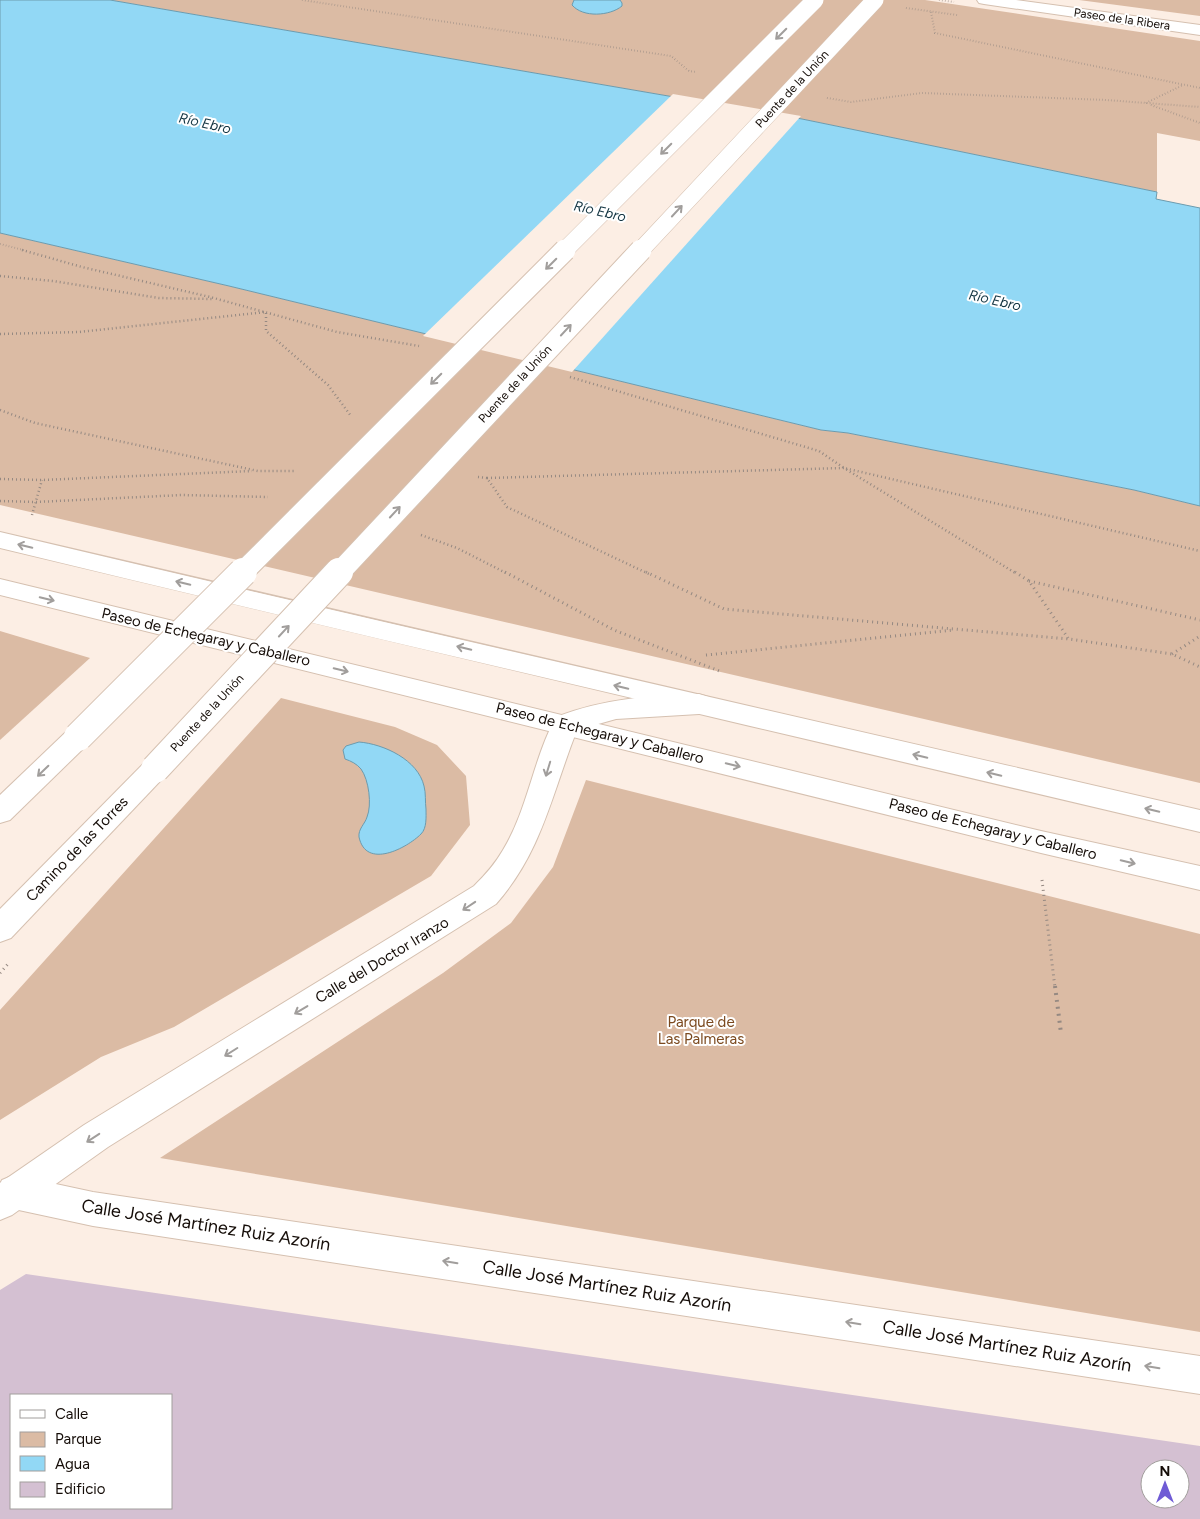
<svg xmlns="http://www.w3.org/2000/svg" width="1200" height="1519" font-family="Figtree,sans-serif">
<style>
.green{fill:#dbbba4}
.water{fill:#92d8f5;stroke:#6c9bae}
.pier{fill:#fceee4}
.building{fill:#d4c0d2;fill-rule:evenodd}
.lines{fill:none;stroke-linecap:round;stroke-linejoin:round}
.minor-casing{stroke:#d5c0b0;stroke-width:2}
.tertiary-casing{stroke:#d5c0b0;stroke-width:2}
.secondary-casing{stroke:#d5c0b0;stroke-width:2}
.primary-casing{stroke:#d5c0b0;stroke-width:2}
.path-far3{stroke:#958982;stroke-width:2;stroke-dasharray:0.5 2.5;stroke-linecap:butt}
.path-far2{stroke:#958982;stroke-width:2.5;stroke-dasharray:1 3;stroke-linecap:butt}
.path-far1{stroke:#958982;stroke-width:3;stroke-dasharray:1 4;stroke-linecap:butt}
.path{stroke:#958982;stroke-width:4;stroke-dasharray:2 5;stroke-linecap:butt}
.minor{fill:#fff;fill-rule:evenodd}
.tertiary{fill:#fff;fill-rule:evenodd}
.secondary{fill:#fff;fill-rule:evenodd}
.primary{fill:#fff;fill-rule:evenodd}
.primary-bridge-far2-casing{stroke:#d5c0b0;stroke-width:18;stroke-linecap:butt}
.primary-bridge-far1-casing{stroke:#d5c0b0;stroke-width:23;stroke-linecap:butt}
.primary-bridge-casing{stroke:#d5c0b0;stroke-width:30;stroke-linecap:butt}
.primary-bridge-far2{stroke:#fff;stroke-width:17}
.primary-bridge-far1{stroke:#fff;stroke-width:21}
.primary-bridge{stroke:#fff;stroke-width:28}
.oneway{stroke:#a19e9c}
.labels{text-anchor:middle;stroke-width:4;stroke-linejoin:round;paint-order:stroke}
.far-street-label{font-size:12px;fill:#150d08;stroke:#fff}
.far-water-label{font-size:14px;font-style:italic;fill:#163744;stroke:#fff}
.street-label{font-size:15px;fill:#150d08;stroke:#fff}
.park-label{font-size:15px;fill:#7b491e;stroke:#fff}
.near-street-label{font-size:18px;fill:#150d08;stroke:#fff}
</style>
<rect width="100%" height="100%" fill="#fceee4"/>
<g class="green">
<polygon points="110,0 925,0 1200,41 1200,141 1157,133 1157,192 802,119"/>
<polygon points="1079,0 1200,0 1200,16"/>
<polygon points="0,233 229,286 821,430 848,433 1134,490 1200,506 1200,783 0,505"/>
<polygon points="0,631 90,658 0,740"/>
<polygon points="281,698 395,727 437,745 466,776 470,825 431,876 174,1027 101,1057 0,1120 0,1010"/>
<polygon points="586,780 1200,934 1200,1332 160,1158 443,973 511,923 553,867"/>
</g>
<g class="water">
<polygon points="0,0 110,0 802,119 1157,192 1156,199 1200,208 1200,506 1134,490 848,433 821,430 229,286 0,233"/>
<path d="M574,0H620L622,3V6C610,16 583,18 572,5Z"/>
<path d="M359,742C384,744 418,760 424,786C426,793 425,802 426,809C426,817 427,828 421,834C407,848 366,870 359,837C358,829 365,824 367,817C372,805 369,780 361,769C357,764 351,761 345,759L343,750L346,746Z"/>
</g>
<polygon class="pier" points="673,94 801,116 572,372 423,336"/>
<path class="building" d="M26,1274L1200,1446V1519H0V1290ZM11,1395H171V1508H11ZM1150,1469H1180V1499H1150Z"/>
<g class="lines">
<g class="minor-casing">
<polygon id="minor" points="14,1175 93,1192 1200,1356 1200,1394 93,1226 14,1209 2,1204 0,1184 2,1180"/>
</g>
<g class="tertiary-casing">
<path id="tertiary" d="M699,694L708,697L712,704L708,711L699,714L616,719L577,730C552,793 542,852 496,904L108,1147L12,1215L0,1220V1183L84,1125L474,886C485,875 495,864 503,850C528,809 533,759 556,717C605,698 648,696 699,694Z"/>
</g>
<g class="secondary-casing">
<polygon id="secondary" points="977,0 1016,0 1200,25 1200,35 984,4 979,3"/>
</g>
<g class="primary-casing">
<g id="primary">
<path d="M0,532C400,627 800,717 1200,810V832C800,737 400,645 0,548Z"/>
<polygon points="0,579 1041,831 1200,866 1200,890 1041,853 0,595"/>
<polygon points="78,727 88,730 92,737 88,744 10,820 0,823 0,795 68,730"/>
<polygon points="155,759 165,762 169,769 165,776 11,938 0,942 0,909 145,762"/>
</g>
</g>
<g class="path-far3">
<polyline points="302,0 671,56 689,71 696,72"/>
<polyline points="939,0 954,2"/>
<polyline points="906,8 957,15"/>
<polyline points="931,12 935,33 1200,88"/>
<polyline points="827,98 851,102 922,93 1106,100 1200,107"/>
<polyline points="1146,103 1183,85"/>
<polyline points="1151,105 1200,123"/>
<polyline points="0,244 27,251"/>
</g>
<g class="path-far2">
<polyline points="22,250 82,267 210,297 337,332 419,346"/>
<polyline points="0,276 53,281 159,298 213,299"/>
<polyline points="0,334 79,332 266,312 266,331 328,385 351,416"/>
<polyline points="570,377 819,451 844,468 1200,551"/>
<polyline points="0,410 35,423 258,471 294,471"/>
<polyline points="478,477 487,478 507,507 649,574"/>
<polyline points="487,478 844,468 1017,574"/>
<polyline points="0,479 42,480 252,471"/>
<polyline points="0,501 36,502 182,495 268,497"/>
<polyline points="32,515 42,480"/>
<polyline points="421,535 457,548 508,574"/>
</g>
<g class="path-far1">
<polyline points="505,572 614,630 722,672"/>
<polyline points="646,572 724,609 1069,639 1172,654 1200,667"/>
<polyline points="1015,572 1029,581 1068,638"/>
<polyline points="1029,581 1200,620"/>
<polyline points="1172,654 1200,636"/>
<polyline points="706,655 954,630"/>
<polyline points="1042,880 1055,988"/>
<polyline points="0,973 8,964"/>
</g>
<polyline class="path" points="1055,986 1061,1033"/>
<use href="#minor" class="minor"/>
<use href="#tertiary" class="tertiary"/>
<use href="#secondary" class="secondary"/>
<use href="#primary" class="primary"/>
<g class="primary-bridge-far2-casing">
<g id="primary-bridge-far2">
<polyline points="564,251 815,0"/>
<polyline points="640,251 875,0"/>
</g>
</g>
<g class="primary-bridge-far1-casing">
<g id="primary-bridge-far1">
<polyline points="241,574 565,250"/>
<polyline points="338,574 641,250"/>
</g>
</g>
<g class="primary-bridge-casing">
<g id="primary-bridge">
<polyline points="78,737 243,572"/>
<polyline points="155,769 339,572"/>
</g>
</g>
<use href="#primary-bridge-far2" class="primary-bridge-far2"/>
<use href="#primary-bridge-far1" class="primary-bridge-far1"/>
<use href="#primary-bridge" class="primary-bridge"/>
</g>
<defs><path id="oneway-shaft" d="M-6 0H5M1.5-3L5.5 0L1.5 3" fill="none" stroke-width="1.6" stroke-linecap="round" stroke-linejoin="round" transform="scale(1.25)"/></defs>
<g class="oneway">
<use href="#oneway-shaft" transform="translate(781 34) rotate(135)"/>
<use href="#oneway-shaft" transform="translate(666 149) rotate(135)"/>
<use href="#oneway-shaft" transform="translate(677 211) rotate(-47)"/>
<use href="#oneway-shaft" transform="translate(551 264) rotate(135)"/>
<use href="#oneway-shaft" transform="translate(566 330) rotate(-47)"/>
<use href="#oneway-shaft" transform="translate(436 379) rotate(135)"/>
<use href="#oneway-shaft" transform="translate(395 512) rotate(-47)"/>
<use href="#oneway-shaft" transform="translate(25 546) rotate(-167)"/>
<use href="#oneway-shaft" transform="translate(183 583) rotate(-167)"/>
<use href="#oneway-shaft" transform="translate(47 599) rotate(14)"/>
<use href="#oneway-shaft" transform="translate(284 631) rotate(-47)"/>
<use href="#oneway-shaft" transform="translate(464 648) rotate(-166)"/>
<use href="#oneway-shaft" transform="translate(341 670) rotate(13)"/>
<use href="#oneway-shaft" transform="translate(621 687) rotate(-166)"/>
<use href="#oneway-shaft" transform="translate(920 756) rotate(-167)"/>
<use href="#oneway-shaft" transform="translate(733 765) rotate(14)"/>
<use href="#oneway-shaft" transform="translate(548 769) rotate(107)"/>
<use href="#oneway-shaft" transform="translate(43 771) rotate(136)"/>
<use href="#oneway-shaft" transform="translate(994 774) rotate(-167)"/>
<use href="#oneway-shaft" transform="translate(1152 810) rotate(-167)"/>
<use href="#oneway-shaft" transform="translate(1128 862) rotate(13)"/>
<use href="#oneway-shaft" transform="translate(469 906) rotate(146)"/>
<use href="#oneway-shaft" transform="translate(301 1010) rotate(149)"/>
<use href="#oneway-shaft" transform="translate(231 1052) rotate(148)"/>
<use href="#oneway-shaft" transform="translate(93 1138) rotate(147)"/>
<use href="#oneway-shaft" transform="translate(450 1262) rotate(-171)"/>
<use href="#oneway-shaft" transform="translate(853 1323) rotate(-171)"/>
<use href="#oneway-shaft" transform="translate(1152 1367) rotate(-171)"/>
</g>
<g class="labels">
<g class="far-street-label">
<text transform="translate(1122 19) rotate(8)" y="4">Paseo de la Ribera</text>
<text transform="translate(792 89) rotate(-47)" y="4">Puente de la Unión</text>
<text transform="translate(515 384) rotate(-47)" y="4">Puente de la Unión</text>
<text transform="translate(207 713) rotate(-47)" y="4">Puente de la Unión</text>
</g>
<g class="far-water-label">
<text transform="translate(205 123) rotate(13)" y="5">Río Ebro</text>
<text transform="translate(600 211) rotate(13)" y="5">Río Ebro</text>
<text transform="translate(995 300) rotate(13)" y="5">Río Ebro</text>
</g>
<g class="street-label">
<text transform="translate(206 637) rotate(13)" y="5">Paseo de Echegaray y Caballero</text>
<text transform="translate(600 733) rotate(14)" y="5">Paseo de Echegaray y Caballero</text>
<text transform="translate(993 829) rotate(14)" y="5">Paseo de Echegaray y Caballero</text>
<text transform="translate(77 849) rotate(-46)" y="5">Camino de las Torres</text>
<text transform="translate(382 960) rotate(-31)" y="5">Calle del Doctor Iranzo</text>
</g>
<g class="park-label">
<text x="701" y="1027">Parque de<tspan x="701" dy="17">Las Palmeras</tspan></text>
</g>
<g class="near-street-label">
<text transform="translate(206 1225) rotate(9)" y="6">Calle José Martínez Ruiz Azorín</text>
<text transform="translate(607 1286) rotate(9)" y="6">Calle José Martínez Ruiz Azorín</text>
<text transform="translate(1007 1346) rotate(9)" y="6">Calle José Martínez Ruiz Azorín</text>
</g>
</g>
<rect x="10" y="1394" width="162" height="115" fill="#ffffff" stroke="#a19e9c"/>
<rect x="20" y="1410" width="25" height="8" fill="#ffffff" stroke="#a19e9c"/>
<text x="55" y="1419" font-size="15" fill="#150d08">Calle</text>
<rect x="20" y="1432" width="25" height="15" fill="#dbbba4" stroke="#a19e9c"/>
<text x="55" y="1444" font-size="15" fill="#150d08">Parque</text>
<rect x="20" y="1456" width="25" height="15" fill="#92d8f5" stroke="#a19e9c"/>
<text x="55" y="1469" font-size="15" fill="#150d08">Agua</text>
<rect x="20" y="1482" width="25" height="15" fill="#d4c0d2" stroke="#a19e9c"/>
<text x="55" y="1494" font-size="15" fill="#150d08">Edificio</text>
<g transform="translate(1165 1484)"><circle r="24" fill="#ffffff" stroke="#a19e9c"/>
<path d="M0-4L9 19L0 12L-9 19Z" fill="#6f5bd5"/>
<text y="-8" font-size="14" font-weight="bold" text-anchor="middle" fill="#150d08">N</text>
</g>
</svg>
